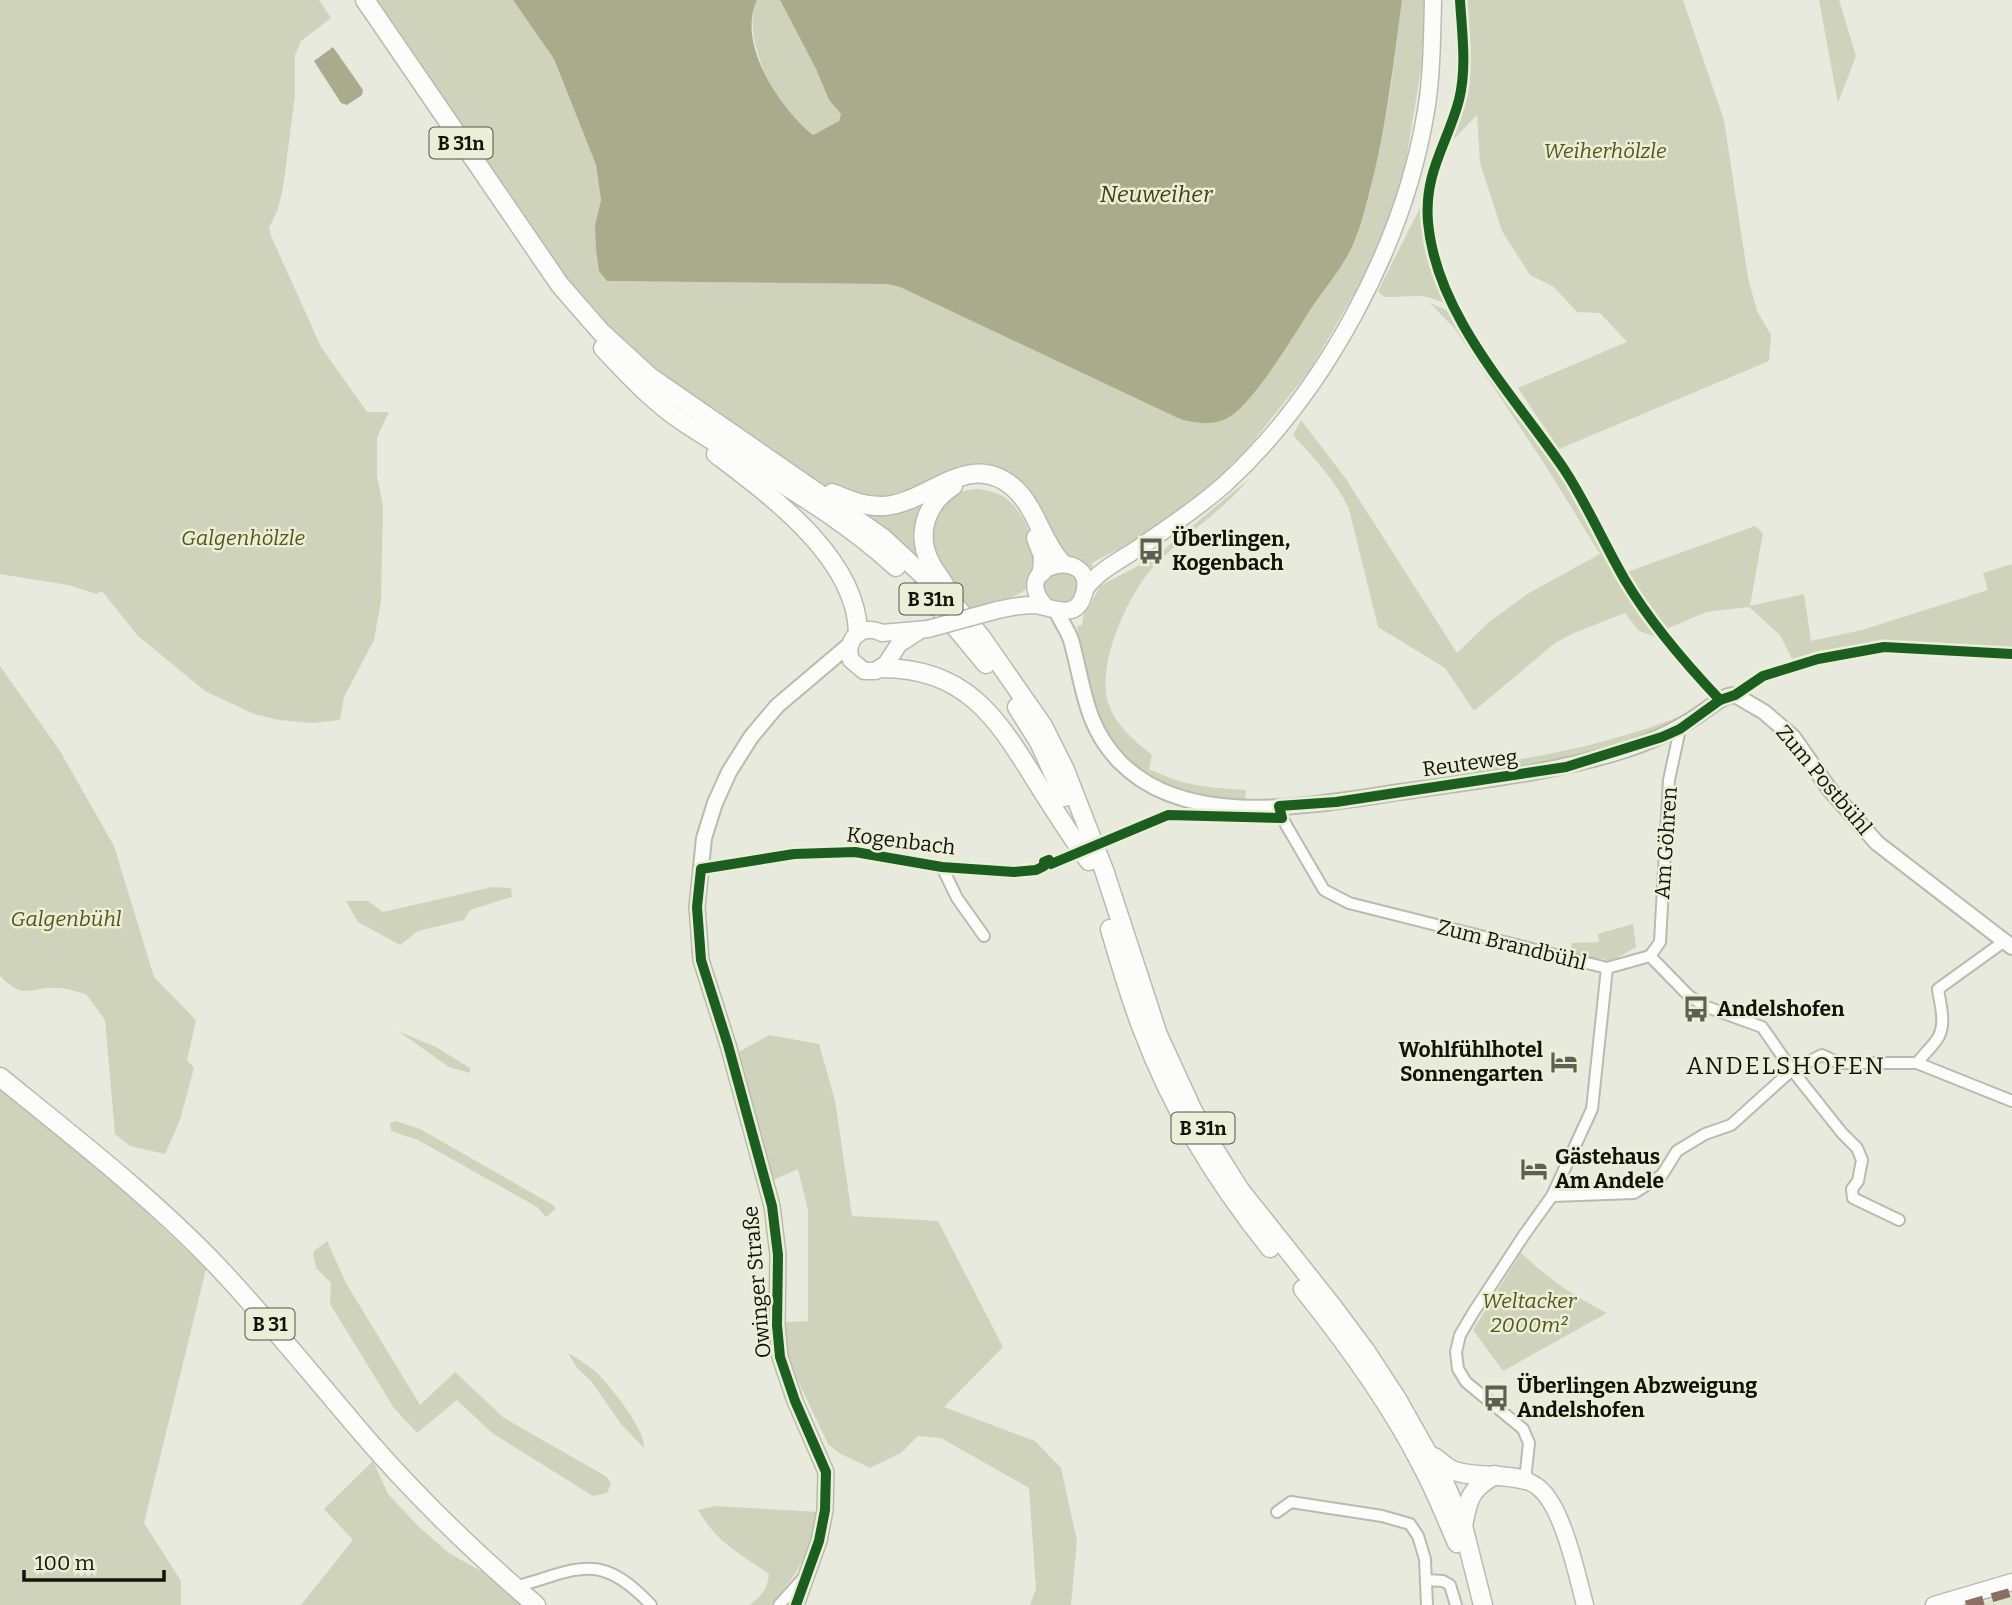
<svg xmlns="http://www.w3.org/2000/svg" width="2012" height="1605" font-family="Bitter,serif">
<style>
.built{fill:#e0e3cd}
.green{fill:#d0d3bb}
.water{fill:#a8ac8d}
.lines{fill:none;stroke-linecap:round;stroke-linejoin:round}
.minor-casing{stroke:#b9bbb1;stroke-width:14}
.tertiary-casing{stroke:#b9bbb1;stroke-width:18}
.secondary-casing{stroke:#b9bbb1;stroke-width:19}
.primary-casing{stroke:#b9bbb1;stroke-width:21}
.trunk-casing{stroke:#b9bbb1;stroke-width:21}
.minor{stroke:#fcfcfa;stroke-width:10}
.tertiary{stroke:#fcfcfa;stroke-width:14}
.secondary{stroke:#fcfcfa;stroke-width:16}
.primary{stroke:#fcfcfa;stroke-width:18}
.trunk{stroke:#fcfcfa;stroke-width:18}
.secondary-bridge-casing{stroke:#b9bbb1;stroke-width:19;stroke-linecap:butt}
.secondary-bridge{stroke:#fcfcfa;stroke-width:16}
.quiet{stroke:#8d6e63;stroke-width:9;stroke-dasharray:18 9;stroke-linecap:butt}
.cycleway-casing{stroke:#ecefd8;stroke-width:15}
.cycleway{stroke:#1b5e20;stroke-width:10}
.labels{text-anchor:middle;stroke-width:5;stroke-linejoin:round;paint-order:stroke}
.shield{fill:#ecefd8;stroke:#535548;stroke-width:2}
.shield-label{font-size:19px;font-weight:bold;fill:#12130b}
.park-label{font-size:21px;font-style:italic;fill:#525817;stroke:#ecefd8}
.poi-label{font-size:21px;font-weight:bold;fill:#12130b;stroke:#ecefd8;text-anchor:start}
.street-label{font-size:21px;fill:#12130b;stroke:#ecefd8}
.water-label{font-size:23px;font-style:italic;fill:#3e4212;stroke:#ecefd8}
.quarter-label{font-size:24px;letter-spacing:2px;fill:#12130b;stroke:#ecefd8}
</style>
<rect width="100%" height="100%" fill="#e8eadd"/>
<polygon class="built" points="2012,1594 2012,1605 1975,1605"/>
<g class="green">
<polygon points="0,0 319,0 331,18 301,41 295,55 295,96 283,188 278,209 269,228 271,236 321,347 367,412 389,412 377,437 377,476 383,506 381,601 374,640 344,697 340,720 311,723 279,720 254,714 205,691 137,635 102,591 97,594 68,585 0,574"/>
<path d="M365,0H513L554,59L596,165L601,200L595,225L607,281L887,284L900,287L1180,419C1192,423 1202,424 1216,422L1350,251L1370,193L1382,133L1390,94L1402,0H1427L1422,63L1405,167L1389,224L1365,275L1310,370L1239,459C1228,465 1231,466 1225,475C1219,483 1207,490 1200,497C1167,523 1129,544 1092,563L1093,567L1083,570L1084,594L1057,612L1037,581L1030,507L985,475L903,502L813,487L601,332Z"/>
<path d="M757,0H780L816,69L829,100L841,114L839,121L813,135C781,109 762,78 754,38C752,25 751,12 757,0Z"/>
<polygon points="1463,0 1683,0 1724,120 1748,278 1757,311 1771,335 1769,361 1559,449 1518,388 1627,342 1600,313 1577,312 1554,287 1530,275 1502,231 1480,163 1477,115 1446,147 1463,106 1467,86"/>
<polygon points="1819,0 1839,0 1856,56 1838,103"/>
<path d="M1424,200L1433,261L1451,307C1422,290 1413,298 1384,297L1378,291Z"/>
<path d="M1430,303L1446,310L1457,320L1555,461L1586,514L1612,564L1678,658L1654,636L1639,631L1625,613L1574,633L1555,643L1474,711L1445,668L1378,627L1349,509C1336,481 1314,458 1293,435L1301,420L1346,479L1457,653L1489,622L1529,593L1600,554L1547,468L1455,329Z"/>
<path d="M1250,478C1221,512 1190,531 1159,561C1130,588 1096,663 1108,702C1115,725 1134,740 1152,755L1149,769C1187,787 1205,787 1246,790L1245,802C1185,799 1127,776 1097,721C1083,695 1081,655 1077,626L1082,625L1084,613L1089,607L1100,586L1155,557Z"/>
<path d="M977,489C987,490 995,492 1004,497C1027,512 1050,566 1026,589C1015,599 983,605 968,609C948,580 912,544 941,508C952,495 960,490 977,489Z"/>
<polygon points="934,497 923,563 861,511"/>
<polygon points="1755,526 1763,533 1750,606 1804,594 1811,641 1862,630 1988,590 1983,573 2012,564 2012,650 1887,643 1792,659 1780,635 1749,607 1706,612 1664,630 1627,572"/>
<path d="M0,666L60,751L114,846L154,977L196,1020L187,1060L194,1068L180,1120L165,1154L130,1146L115,1134L105,1020L86,994C77,992 67,988 58,988C30,986 25,1002 0,976Z"/>
<path d="M1686,714L1685,719C1647,738 1605,753 1563,762C1533,768 1502,771 1472,776V766C1546,757 1616,742 1686,714Z"/>
<polygon points="492,887 511,888 512,897 470,910 464,920 418,931 400,945 358,922 346,901 368,901 383,912"/>
<polygon points="1633,924 1636,947 1610,962 1602,958 1599,963 1569,956 1572,943 1599,942 1598,934"/>
<polygon points="398,1031 436,1047 470,1068 470,1073 449,1067"/>
<polygon points="769,1035 819,1044 835,1100 852,1216 938,1221 1003,1347 944,1407 1035,1441 1061,1468 1077,1541 1071,1605 1030,1605 1036,1589 1029,1488 941,1438 918,1436 901,1453 870,1468 839,1453 828,1444 788,1360 785,1322 808,1321 808,1210 798,1169 771,1181 739,1052"/>
<polygon points="0,1086 104,1172 206,1269 144,1523 181,1581 181,1605 0,1605"/>
<polygon points="396,1121 420,1129 553,1205 556,1209 546,1217 537,1207 418,1140 391,1131 390,1123"/>
<polygon points="327,1241 346,1283 420,1405 455,1372 504,1418 607,1477 611,1484 607,1493 593,1496 492,1433 457,1400 417,1433 394,1408 330,1304 331,1283 316,1268 313,1252"/>
<path d="M1521,1253C1547,1278 1575,1297 1607,1313L1503,1371L1473,1330Z"/>
<path d="M568,1353C577,1358 586,1364 595,1371C608,1383 647,1431 644,1448L621,1424L591,1381L577,1368Z"/>
<polygon points="373,1461 388,1494 419,1527 449,1553 490,1576 524,1605 301,1605 353,1540 324,1509"/>
<path d="M715,1506L818,1512C813,1553 796,1574 771,1605H749C761,1597 768,1588 769,1574C738,1552 718,1544 698,1510Z"/>
</g>
<g class="water">
<path d="M513,0H757C736,43 780,109 813,135L839,121L841,114L829,100L816,69L780,0H1402C1392,76 1383,153 1360,226C1357,234 1354,243 1350,251C1340,270 1326,287 1314,304C1295,333 1258,397 1231,416C1216,426 1197,424 1180,419L900,287L887,284L607,281L599,271L596,249L595,225L601,200L596,165L554,59Z"/>
<polygon points="333,47 363,90 362,95 347,105 341,103 314,61"/>
</g>
<g class="lines">
<g class="minor-casing">
<g id="minor">
<polyline points="1735,695 1763,676 1818,659 1884,647 2012,654"/>
<polyline points="1279,806 1282,818 1324,890 1349,903 1607,968 1592,1109 1552,1196 1524,1235 1473,1313 1460,1335 1456,1352 1458,1369 1466,1382 1523,1429 1529,1443 1525,1480"/>
<polyline points="942,867 957,898 984,936"/>
<polyline points="701,869 794,854 855,852 942,867 1014,872"/>
<polyline points="1650,956 1660,942 1669,780 1680,729"/>
<polyline points="1607,968 1650,956 1689,996 1707,1007 1762,1027 1792,1070 1842,1133 1857,1148 1862,1160 1858,1181 1852,1189 1853,1198 1899,1220"/>
<path d="M1917,1063C1923,1055 1936,1043 1939,1036C1946,1021 1940,1004 1938,989L2006,940"/>
<polyline points="1552,1196 1634,1193 1662,1175 1677,1151 1705,1134 1731,1125 1792,1070 1822,1055 1839,1063 1917,1063 2012,1101"/>
<polyline points="1277,1512 1291,1502 1382,1516 1410,1524 1418,1536 1425,1559 1427,1605"/>
<polyline points="1426,1580 1443,1581 1450,1585 1456,1605"/>
<path d="M515,1587C578,1570 598,1549 651,1605"/>
<polyline points="779,1605 805,1576"/>
</g>
</g>
<g class="tertiary-casing">
<g id="tertiary">
<path d="M1057,612C1061,621 1068,631 1071,640C1084,686 1084,724 1119,761C1190,835 1325,802 1414,790C1485,780 1554,772 1622,751C1654,741 1680,729 1707,709C1716,703 1724,695 1735,695L1764,712L1793,737L1830,790L1877,843L2012,947"/>
<polyline points="796,1605 819,1541 825,1510 826,1472 795,1401 780,1357 777,1325 778,1255 772,1206 728,1045 701,960 697,907 704,838 715,803 729,772 751,737 777,706 849,645"/>
</g>
</g>
<g class="secondary-casing">
<g id="secondary">
<path d="M1085,589C1099,570 1121,560 1140,547C1169,527 1198,508 1225,484C1325,392 1404,245 1426,111C1432,75 1432,37 1433,0"/>
<path d="M990,612C1005,608 1018,605 1034,605C1051,606 1076,623 1084,594C1098,545 1006,563 1045,606"/>
<path d="M919,631L899,644L886,664L876,671H864L851,660C844,639 862,623 882,633L928,629"/>
<path d="M1525,1480C1529,1482 1535,1484 1539,1488C1563,1507 1577,1575 1585,1605"/>
<polyline points="1934,1605 2012,1582"/>
</g>
</g>
<g class="primary-casing">
<path id="primary" d="M0,1077C75,1138 153,1198 220,1269C271,1323 317,1381 366,1438C418,1498 476,1554 536,1605"/>
</g>
<g class="trunk-casing">
<g id="trunk">
<polyline points="365,0 560,285 601,332 650,377 883,538 953,603 981,637 1043,726 1065,770 1104,870 1158,1035 1192,1109 1213,1147 1240,1190 1333,1307 1365,1350 1397,1399 1445,1484 1463,1526 1483,1605"/>
<path d="M603,348C628,374 652,401 682,421C754,469 832,508 896,567"/>
<path d="M716,454C770,495 857,558 858,633"/>
<path d="M832,493C849,500 865,507 884,506C929,503 968,449 1013,487C1037,508 1041,541 1062,563"/>
<polyline points="1036,538 1043,556 1042,572"/>
<path d="M946,588C942,579 935,572 931,564C915,534 926,503 953,486"/>
<polyline points="922,590 933,600 986,664"/>
<path d="M881,668C965,668 996,716 1036,781C1053,808 1070,835 1089,861"/>
<polyline points="1017,707 1039,742 1064,797"/>
<path d="M1110,929C1120,963 1130,998 1143,1031C1173,1111 1217,1182 1270,1248"/>
<path d="M1303,1289C1348,1345 1391,1404 1423,1468C1436,1492 1446,1518 1457,1543"/>
<path d="M1434,1457C1440,1461 1446,1467 1452,1470C1475,1479 1501,1473 1525,1480"/>
<path d="M1463,1526C1468,1499 1470,1489 1495,1475"/>
</g>
</g>
<use href="#minor" class="minor"/>
<use href="#tertiary" class="tertiary"/>
<use href="#secondary" class="secondary"/>
<use href="#primary" class="primary"/>
<use href="#trunk" class="trunk"/>
<g class="secondary-bridge-casing">
<polyline id="secondary-bridge" points="928,629 990,612"/>
</g>
<use href="#secondary-bridge" class="secondary-bridge"/>
<polyline class="quiet" points="1966,1605 2012,1592"/>
<g class="cycleway-casing">
<g id="cycleway">
<path d="M1460,0C1462,33 1467,68 1459,100C1447,145 1424,172 1428,222C1436,315 1513,394 1564,469C1587,504 1604,544 1625,580C1651,624 1685,663 1720,700"/>
<polyline points="796,1605 819,1541 825,1510 826,1472 795,1401 780,1357 777,1325 778,1255 772,1206 728,1045 701,960 697,907 701,869 794,854 855,852 942,867 1014,872 1036,870 1044,866 1044,862 1049,860 1051,864 1168,815 1282,818 1279,806 1336,802 1566,767 1662,737 1680,729 1720,700 1735,695 1763,676 1818,659 1884,647 2012,654"/>
</g>
</g>
<use href="#cycleway" class="cycleway"/>
</g>
<defs>
<g id="bus-bare" transform="scale(2.1)"><path d="M-5-6H5V4H4V6H2V4H-2V6H-4V4H-5ZM-3.5-4V0h7V-4ZM-3.5 1.2v1.5H-2V1.2ZM2 1.2v1.5H3.5V1.2Z" fill="#5d5e54" stroke="#ecefd8" stroke-width="2.5" paint-order="stroke"/></g>
<g id="hotel-bare" transform="scale(2.1)"><path d="M-6-4.5h1.5V1H6V5H4.5V3h-9V5H-6ZM-4 0a1.8 1.8 0 1 1 3.6 0ZM.5 0V-2.5h3Q6-2.5 6 0Z" fill="#5d5e54" stroke="#ecefd8" stroke-width="2.5" paint-order="stroke"/></g>
</defs>
<g fill-rule="evenodd">
<use href="#bus-bare" x="1151" y="551"/>
<use href="#bus-bare" x="1696" y="1009"/>
<use href="#hotel-bare" x="1564" y="1062"/>
<use href="#hotel-bare" x="1534" y="1169"/>
<use href="#bus-bare" x="1496" y="1398"/>
</g>
<g class="labels">
<g class="shield">
<rect x="429.5" y="127.5" width="63" height="31" rx="5"/>
<rect x="899.5" y="583.5" width="63" height="31" rx="5"/>
<rect x="1171.5" y="1112.5" width="63" height="31" rx="5"/>
<rect x="245.5" y="1308.5" width="49" height="31" rx="5"/>
</g>
<g class="shield-label">
<text x="461" y="150">B 31n</text>
<text x="931" y="606">B 31n</text>
<text x="1203" y="1135">B 31n</text>
<text x="270" y="1331">B 31</text>
</g>
<g class="park-label">
<text x="1605" y="158">Weiherhölzle</text>
<text x="243" y="545">Galgenhölzle</text>
<text x="66" y="926">Galgenbühl</text>
<text x="1529" y="1308">Weltacker<tspan x="1529" dy="24">2000m²</tspan></text>
</g>
<g class="poi-label">
<text x="1172" y="546">Überlingen,<tspan x="1172" dy="24">Kogenbach</tspan></text>
<text x="1717" y="1016">Andelshofen</text>
<text x="1543" y="1057" text-anchor="end">Wohlfühlhotel<tspan x="1543" dy="24">Sonnengarten</tspan></text>
<text x="1555" y="1164">Gästehaus<tspan x="1555" dy="24">Am Andele</tspan></text>
<text x="1517" y="1393">Überlingen Abzweigung<tspan x="1517" dy="24">Andelshofen</tspan></text>
</g>
<g class="street-label">
<text transform="translate(1470 763) rotate(-8)" y="7">Reuteweg</text>
<text transform="translate(1824 780) rotate(50)" y="7">Zum Postbühl</text>
<text transform="translate(901 841) rotate(7)" y="7">Kogenbach</text>
<text transform="translate(1666 843) rotate(-86)" y="7">Am Göhren</text>
<text transform="translate(1512 945) rotate(14)" y="7">Zum Brandbühl</text>
<text transform="translate(757 1282) rotate(-95)" y="7">Owinger Straße</text>
</g>
<g class="water-label">
<text x="1156" y="202">Neuweiher</text>
</g>
<g class="quarter-label">
<text x="1786" y="1074">ANDELSHOFEN</text>
</g>
</g>
<path d="M24 1570v10h140v-10" fill="none" stroke="#12130b" stroke-width="3.5"/>
<text x="35" y="1570" font-size="21" fill="#12130b" stroke="#ecefd8" stroke-width="5" paint-order="stroke">100 m</text>
</svg>
